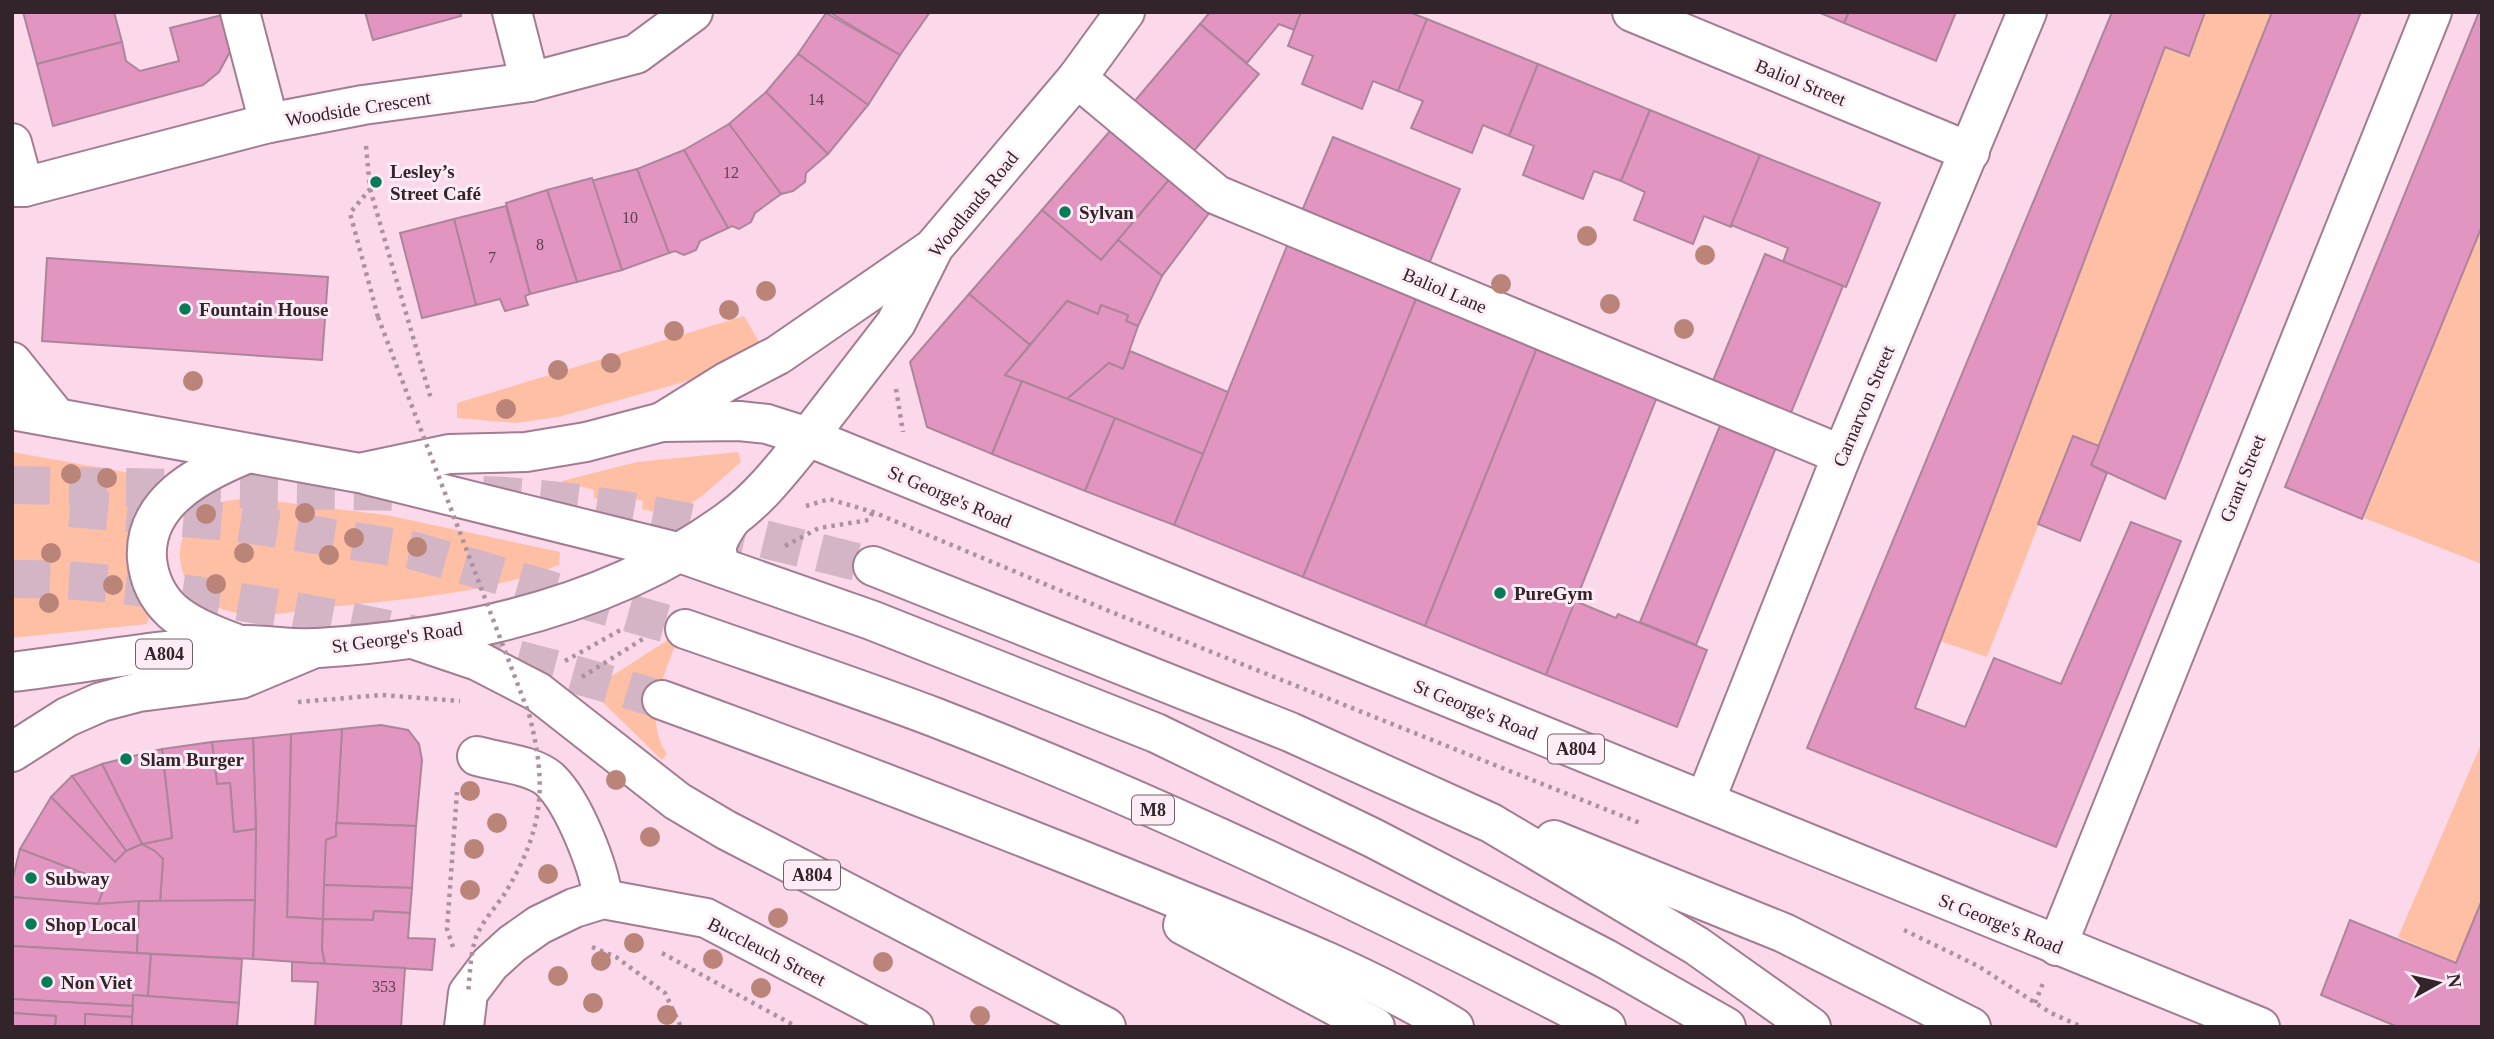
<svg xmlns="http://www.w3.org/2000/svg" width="2494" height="1039" font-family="Georgia,serif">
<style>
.green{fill:#ffbfa4}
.building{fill:#e195c0;stroke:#ad859b;stroke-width:2}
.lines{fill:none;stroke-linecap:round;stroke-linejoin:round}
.highway-tunnel{stroke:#d3b5c5;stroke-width:38;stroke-dasharray:38 19;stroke-linecap:butt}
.minor-casing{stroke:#a37c91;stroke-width:42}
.major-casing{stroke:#a37c91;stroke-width:42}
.highway-casing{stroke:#a37c91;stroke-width:42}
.path{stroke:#ac919f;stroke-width:4.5;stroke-dasharray:3.5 5;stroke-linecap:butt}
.minor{stroke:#fff;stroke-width:38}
.major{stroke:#fff;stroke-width:38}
.highway{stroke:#fff;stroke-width:38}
.path-bridge{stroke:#ac919f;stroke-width:4.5;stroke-dasharray:3.5 5;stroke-linecap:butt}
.tree{fill:#bb8479}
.poi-dot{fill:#057b58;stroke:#fdecf5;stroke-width:2.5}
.labels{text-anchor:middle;stroke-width:6;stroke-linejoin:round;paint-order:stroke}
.number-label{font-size:16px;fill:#5e4051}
.shield{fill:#fdecf5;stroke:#706068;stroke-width:2}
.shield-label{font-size:18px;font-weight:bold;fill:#33242c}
.street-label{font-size:19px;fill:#33242c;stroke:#fdecf5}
.poi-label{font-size:19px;font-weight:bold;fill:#33242c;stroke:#fdecf5;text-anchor:start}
</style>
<rect width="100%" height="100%" fill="#fbd9eb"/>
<g class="green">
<polygon points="2205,12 2272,12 2099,446 2073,436 1987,657 1940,641 2165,47 2189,56"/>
<polygon points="2482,226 2482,564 2364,518"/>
<polygon points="744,316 762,347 702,377 558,417 516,423 457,418 457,403"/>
<path d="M12,452L152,477L154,486C118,516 119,583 149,617L147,624L12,638Z"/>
<polygon points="738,452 741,462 702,496 672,516 642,509 643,501 625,497 623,505 594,498 594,490 576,485 574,493 565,491 562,481 637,462"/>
<path d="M256,499L386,515L560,552L559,565C487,594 405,599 329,607C296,611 255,621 222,609C173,592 164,534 210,507C223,499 241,499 256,499Z"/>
<path d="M674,636L677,640C664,676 643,719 667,754L662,760L590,690Z"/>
<polygon points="2482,742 2482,900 2456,963 2398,937"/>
</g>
<g class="building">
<polygon points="23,12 114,12 122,42 37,64"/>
<polygon points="365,12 460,12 461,16 373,40"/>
<polygon points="829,12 930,12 900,55"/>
<polygon points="1210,12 1301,12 1294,30 1279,24 1247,63 1200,24"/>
<polygon points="1301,12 1409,12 1427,19 1398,91 1373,81 1362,109 1302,84 1313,56 1288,46"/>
<polygon points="1818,12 1849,12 1844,23"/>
<polygon points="1849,12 1956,12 1936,61 1844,23"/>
<polygon points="2112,12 2205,12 2189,56 2165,47 1915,708 1965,727 1994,658 2061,684 2131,522 2181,541 2056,847 1807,748"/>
<polygon points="2272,12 2361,12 2165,499 2091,465"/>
<polygon points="2479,12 2482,12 2482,226 2362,519 2285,487"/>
<polygon points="230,13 231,50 219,72 203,85 53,126 37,64 122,42 126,61 140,71 179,61 170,28"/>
<polygon points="826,13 900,55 868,105 798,54"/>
<polygon points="1427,19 1538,64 1509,136 1483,125 1472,153 1411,128 1423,101 1398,91"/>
<polygon points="1200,24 1259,74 1187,159 1128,109"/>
<polygon points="798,54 868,105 828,154 766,92"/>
<polygon points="1538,64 1650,110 1621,181 1594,171 1583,199 1523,175 1534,146 1509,136"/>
<polygon points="766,92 828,154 806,173 805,182 793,191 781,194 729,124"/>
<polygon points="1650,110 1760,155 1731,227 1704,216 1693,244 1634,220 1645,192 1621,181"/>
<polygon points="729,124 781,194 755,213 751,222 739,229 732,226 728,228 684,150"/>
<polygon points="1116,124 1173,175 1101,260 1042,210"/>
<polygon points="1333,137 1460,189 1426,271 1299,218"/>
<polygon points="684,150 728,228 700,241 696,250 684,255 675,251 669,253 637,169"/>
<polygon points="1760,155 1880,203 1846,287 1783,262 1788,248 1731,225"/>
<polygon points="637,169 669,253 622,270 591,181"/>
<polygon points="1173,175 1213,208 1162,276 1118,240"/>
<polygon points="592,178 622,270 577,282 547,190"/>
<polygon points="547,190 577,282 530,294 506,203"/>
<polygon points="506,206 530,294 525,296 528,305 505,311 500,299 476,305 454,219"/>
<polygon points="1042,210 1101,260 1118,240 1162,276 1138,326 1126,321 1128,315 1101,305 1098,314 1067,301 1030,345 969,294"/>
<polygon points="454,219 476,305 422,318 400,233"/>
<polygon points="1291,236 1420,289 1303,577 1174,525"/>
<polygon points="1765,254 1843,286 1788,420 1710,388"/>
<polygon points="47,258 328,277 322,360 42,341"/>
<polygon points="1420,289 1541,338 1425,626 1303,577"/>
<polygon points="969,294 1030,345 1005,375 1022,381 992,454 927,427 910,362"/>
<polygon points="1067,301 1098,314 1101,305 1128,315 1126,321 1138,326 1123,369 1109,363 1067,399 1005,375"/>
<polygon points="1541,338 1661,387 1546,675 1425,626"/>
<polygon points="1130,351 1228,392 1203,454 1067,399 1109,363 1123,369"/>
<polygon points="1022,381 1115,418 1085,491 992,454"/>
<polygon points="1115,418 1203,454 1174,525 1085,491"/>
<polygon points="1721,423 1777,445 1696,645 1640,622"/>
<polygon points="2073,436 2099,446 2091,465 2107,473 2080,541 2038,524"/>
<polygon points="1575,601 1616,618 1618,614 1707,650 1677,727 1546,675"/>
<polygon points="381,725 408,730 419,744 422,760 416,826 336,823 342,729"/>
<polygon points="342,729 336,836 326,840 323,919 287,917 291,734"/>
<polygon points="291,734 287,917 323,919 322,949 325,964 253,959 256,829 253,738"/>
<polygon points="253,738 256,829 234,832 230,783 217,784 212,742"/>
<polygon points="212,742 217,784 230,783 234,832 256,829 255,900 160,902 163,859 142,844 172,838 162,749"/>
<polygon points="162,749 172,838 142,844 102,764"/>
<polygon points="102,764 142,844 126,851 72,776"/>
<polygon points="72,776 126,851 115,862 51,797"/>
<polygon points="51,797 115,862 126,851 142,844 155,851 163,859 160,902 98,904 106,882 20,849"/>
<polygon points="336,823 416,826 412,888 324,885 326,840 336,836"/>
<polygon points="20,849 106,882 98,904 12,897 12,881"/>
<polygon points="324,885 412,888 410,913 374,911 373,920 323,919"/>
<polygon points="12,897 98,904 139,901 137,953 12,946"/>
<polygon points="255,900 253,959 137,953 139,901"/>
<polygon points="2482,900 2482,1027 2398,1027 2321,995 2350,920 2456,963"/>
<polygon points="374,911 410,913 408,938 435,939 432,970 325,964 322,949 323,919 373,920"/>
<polygon points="12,946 151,954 148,996 133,995 133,1006 12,999"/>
<polygon points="151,954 242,959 239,1003 133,995 148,996"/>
<polygon points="292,962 405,968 401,1027 315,1027 318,982 292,981"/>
<polygon points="133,995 239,1003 237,1027 132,1027"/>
<polygon points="12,999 133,1006 132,1017 85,1014 85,1027 55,1027 56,1016 12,1013"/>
<polygon points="12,1013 56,1016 55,1027 12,1027"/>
<polygon points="85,1014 132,1017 132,1027 85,1027"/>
</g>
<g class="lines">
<g class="highway-tunnel">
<polyline points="12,485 399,492"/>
<path d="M483,495C617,500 744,534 873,566"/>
<polyline points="70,508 239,523 411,550 685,629"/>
<path d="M12,579C84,578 158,589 228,600C376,623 519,656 662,700"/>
</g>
<g class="minor-casing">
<g id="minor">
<polyline points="240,12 269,123"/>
<polyline points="512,12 530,82"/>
<polyline points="1632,12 1970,152"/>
<polyline points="1077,78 1217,195 1842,455"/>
<polyline points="12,143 24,187"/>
<polyline points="12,187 24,187 269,123 363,105 530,82 636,54 693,12"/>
<polyline points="662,422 726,382 778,355 929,251"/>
<polyline points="808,437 896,323 934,247 1077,78 1125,12"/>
<polyline points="12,752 67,717 101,702 139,692 241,679 315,648"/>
<path d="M477,756C498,762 534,765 550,780C574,803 599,867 603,899"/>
<polyline points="1705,801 1842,455 2027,12"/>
<polyline points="2057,946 2432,12"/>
<polyline points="464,1027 468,993 490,964 512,944 539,925 574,908 603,899 706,918 914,1027"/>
</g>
</g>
<g class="major-casing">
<g id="major">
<polyline points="12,362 57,418"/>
<polyline points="12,410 359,473 449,454 526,452 586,442 662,422 739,421 767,424 808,437 2260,1027"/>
<polyline points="367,475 677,552"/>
<polyline points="413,639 478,661 538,692 677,801 726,830 1106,1027"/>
<path d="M239,645C217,636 190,627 172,611C157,597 149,580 147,559C143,502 200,473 246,454"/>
<path d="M12,672C87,663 163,648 239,645C265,644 292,650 318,648C462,639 614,606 732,518C762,496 785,465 808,437"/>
</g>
</g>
<g class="highway-casing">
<g id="highway">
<polyline points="677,552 871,620 1156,733 1373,838 1606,959 1726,1027"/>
<polyline points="873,566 1290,732 1491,823 1697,946 1811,1027"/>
<path d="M723,568C710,549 720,535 732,518"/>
<path d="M685,629C768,658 852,686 934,717C1164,806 1387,913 1606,1027"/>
<path d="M662,700C824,759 985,821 1146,886C1250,929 1357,969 1454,1027"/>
<polyline points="1554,840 1784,933 1971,1027"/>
<polyline points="1183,925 1375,1027"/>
</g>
</g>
<g class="path">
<polyline points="366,146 370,189 350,213 378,317"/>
<polyline points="370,189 431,399"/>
<polyline points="896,389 903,432"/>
<polyline points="806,506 829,499 873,512 1109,611 1640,823"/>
<polyline points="785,546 819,528 869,520 873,511"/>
<polyline points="565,661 624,628"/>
<polyline points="582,677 646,637"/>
<polyline points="298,702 382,695 460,701"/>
<polyline points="1904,930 1978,966 2051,1013 2082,1027"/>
<polyline points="453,947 447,929 457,792"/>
<polyline points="592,947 616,957 665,993 681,1027"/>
<polyline points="662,953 797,1027"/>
<polyline points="2035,1003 2043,983"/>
</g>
<use href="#minor" class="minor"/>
<use href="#major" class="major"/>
<use href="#highway" class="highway"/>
<path class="path-bridge" d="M378,317L529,714C547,784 544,827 507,890C498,905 480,923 475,940C470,957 470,976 468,993"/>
</g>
<g class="tree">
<circle cx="1587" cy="236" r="10"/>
<circle cx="1705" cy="255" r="10"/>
<circle cx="1501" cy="284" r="10"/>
<circle cx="766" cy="291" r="10"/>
<circle cx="1610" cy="304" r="10"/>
<circle cx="729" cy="310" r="10"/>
<circle cx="1684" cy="329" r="10"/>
<circle cx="674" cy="331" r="10"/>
<circle cx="611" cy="363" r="10"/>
<circle cx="558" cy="370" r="10"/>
<circle cx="193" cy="381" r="10"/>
<circle cx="506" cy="409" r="10"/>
<circle cx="71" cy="474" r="10"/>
<circle cx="107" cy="478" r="10"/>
<circle cx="305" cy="513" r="10"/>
<circle cx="206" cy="514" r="10"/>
<circle cx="354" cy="538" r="10"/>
<circle cx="417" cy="547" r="10"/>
<circle cx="51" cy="553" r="10"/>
<circle cx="244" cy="553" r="10"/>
<circle cx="329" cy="555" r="10"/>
<circle cx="216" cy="584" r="10"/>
<circle cx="113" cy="585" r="10"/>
<circle cx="49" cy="603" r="10"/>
<circle cx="616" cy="780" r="10"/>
<circle cx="470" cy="791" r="10"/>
<circle cx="497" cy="823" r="10"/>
<circle cx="650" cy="837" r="10"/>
<circle cx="474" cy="849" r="10"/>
<circle cx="548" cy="874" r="10"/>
<circle cx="470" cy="890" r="10"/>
<circle cx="778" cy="918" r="10"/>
<circle cx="634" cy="943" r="10"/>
<circle cx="713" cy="959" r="10"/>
<circle cx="601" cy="961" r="10"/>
<circle cx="883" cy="962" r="10"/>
<circle cx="558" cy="976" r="10"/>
<circle cx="761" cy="988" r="10"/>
<circle cx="593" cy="1003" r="10"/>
<circle cx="667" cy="1015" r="10"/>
<circle cx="980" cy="1016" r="10"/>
</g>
<g class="poi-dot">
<circle cx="376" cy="182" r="7"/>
<circle cx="1065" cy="212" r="7"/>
<circle cx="185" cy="309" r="7"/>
<circle cx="1500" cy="593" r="7"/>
<circle cx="126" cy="759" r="7"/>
<circle cx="31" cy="878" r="7"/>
<circle cx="31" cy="924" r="7"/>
<circle cx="47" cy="982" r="7"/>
</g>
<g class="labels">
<g class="number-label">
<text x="816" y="105">14</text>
<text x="731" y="178">12</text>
<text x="630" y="223">10</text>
<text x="540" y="250">8</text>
<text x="492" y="263">7</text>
<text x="384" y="992">353</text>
</g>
<g class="shield">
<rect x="136" y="639.5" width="56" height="29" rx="5"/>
<rect x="1548" y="734.5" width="56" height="29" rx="5"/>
<rect x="1132" y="795.5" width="42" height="29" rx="5"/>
<rect x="784" y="860.5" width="56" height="29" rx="5"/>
</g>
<g class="shield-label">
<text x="164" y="660">A804</text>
<text x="1576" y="755">A804</text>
<text x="1153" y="816">M8</text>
<text x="812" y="881">A804</text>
</g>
<g class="street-label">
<text transform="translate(1801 82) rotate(22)" y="7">Baliol Street</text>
<text transform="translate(358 108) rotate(-9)" y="7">Woodside Crescent</text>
<text transform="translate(973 204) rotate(-51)" y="7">Woodlands Road</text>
<text transform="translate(1445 290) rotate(23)" y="7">Baliol Lane</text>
<text transform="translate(1863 406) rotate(-67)" y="7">Carnarvon Street</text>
<text transform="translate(2242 478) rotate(-68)" y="7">Grant Street</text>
<text transform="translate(950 496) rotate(23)" y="7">St George's Road</text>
<text transform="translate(397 637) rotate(-8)" y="7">St George's Road</text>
<text transform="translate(1476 709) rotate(22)" y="7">St George's Road</text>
<text transform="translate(2001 923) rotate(22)" y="7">St George's Road</text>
<text transform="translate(767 951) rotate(27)" y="7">Buccleuch Street</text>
</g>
<g class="poi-label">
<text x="390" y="178">Lesley’s<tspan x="390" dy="22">Street Café</tspan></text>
<text x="1079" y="219">Sylvan</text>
<text x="199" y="316">Fountain House</text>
<text x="1514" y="600">PureGym</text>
<text x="140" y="766">Slam Burger</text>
<text x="45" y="885">Subway</text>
<text x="45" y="931">Shop Local</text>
<text x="61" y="989">Non Viet</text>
</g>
</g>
<rect width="2494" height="1039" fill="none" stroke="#33242c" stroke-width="28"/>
<g transform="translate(2438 983) rotate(82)" stroke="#fdecf5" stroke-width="5" paint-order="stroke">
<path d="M0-5L12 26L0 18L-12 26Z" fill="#33242c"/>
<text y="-10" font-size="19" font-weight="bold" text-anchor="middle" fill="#33242c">N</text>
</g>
</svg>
